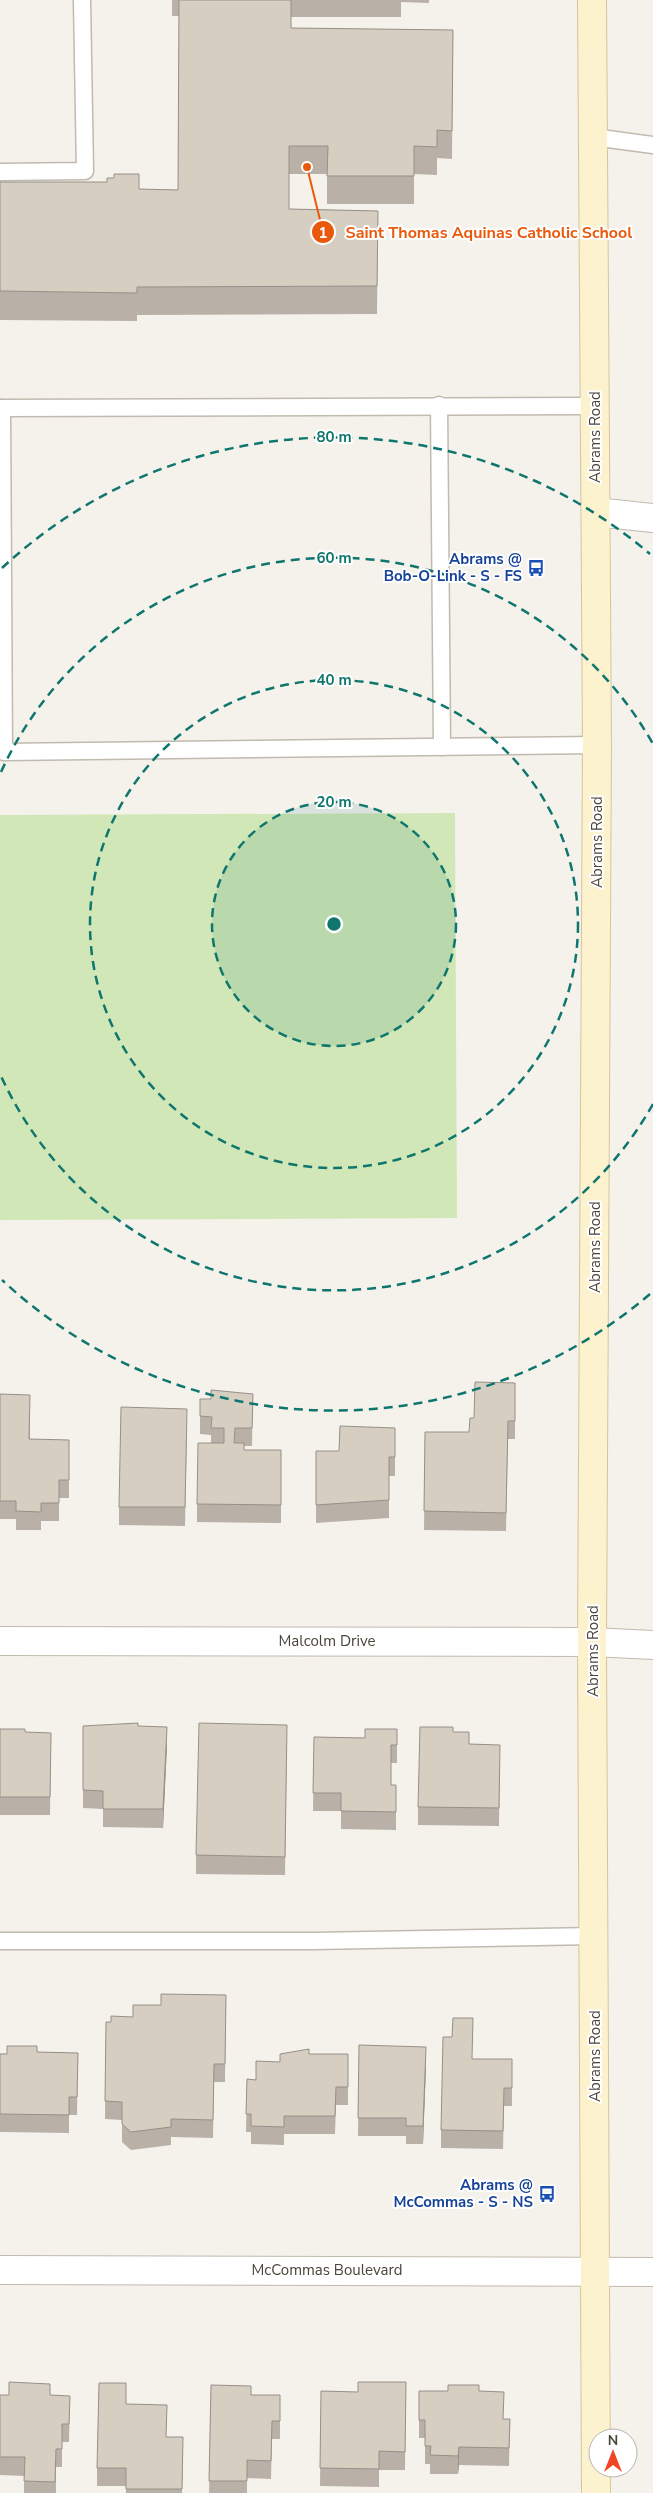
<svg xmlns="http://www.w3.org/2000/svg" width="653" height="2493" font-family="'Nunito Sans',sans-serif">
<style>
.green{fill:#d1e7b7}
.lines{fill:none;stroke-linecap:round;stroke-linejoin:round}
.service-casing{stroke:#c1baae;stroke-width:19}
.minor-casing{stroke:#c1baae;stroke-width:30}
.secondary-casing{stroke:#d3c59d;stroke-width:30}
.service{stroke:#fff;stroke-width:16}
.minor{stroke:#fff;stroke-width:28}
.secondary{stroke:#fdf2ce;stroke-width:28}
.wall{fill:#b9b1a7}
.shaded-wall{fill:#969088}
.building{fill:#d7cec2;stroke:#969088}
.ring{fill:none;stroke:#0f766e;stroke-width:2.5;stroke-dasharray:9 6}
.labels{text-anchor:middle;stroke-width:4;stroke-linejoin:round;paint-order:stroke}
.street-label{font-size:15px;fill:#4a4339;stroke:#fff}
.transit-label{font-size:15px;font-weight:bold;fill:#164399;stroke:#fff;text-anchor:end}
.centre{fill:#0f766e;stroke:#fff;stroke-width:2.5}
.ring-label{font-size:15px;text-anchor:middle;font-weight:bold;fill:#0f766e;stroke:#fff;stroke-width:4;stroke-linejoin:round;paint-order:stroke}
.leader{fill:none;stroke:#e8590c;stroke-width:2}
.callout-dot{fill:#e8590c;stroke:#fff;stroke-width:2}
.mark-label{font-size:15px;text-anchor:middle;font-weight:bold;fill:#fff}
.callout-label{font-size:16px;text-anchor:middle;font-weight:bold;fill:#e8590c;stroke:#fff;stroke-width:4;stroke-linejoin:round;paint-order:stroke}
</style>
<rect width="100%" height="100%" fill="#f5f2ec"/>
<polygon class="green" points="455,813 457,1218 0,1220 0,815"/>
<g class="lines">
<g class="service-casing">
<g id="service">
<polyline points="593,137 653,145"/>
<polyline points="0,172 85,171 82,0"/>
<polyline points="439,405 442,747"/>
<polyline points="0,408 595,406"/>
<polyline points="2,408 4,752 597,745"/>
<polyline points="0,1941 313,1941 595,1936"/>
</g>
</g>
<g class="minor-casing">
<g id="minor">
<polyline points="596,512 653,518"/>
<polyline points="0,1641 592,1642 653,1645"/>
<polyline points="0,2270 653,2272"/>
</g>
</g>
<g class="secondary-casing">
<polyline id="secondary" points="592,0 597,745 592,1642 596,2493"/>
</g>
<use href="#service" class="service"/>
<use href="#minor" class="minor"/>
<use href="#secondary" class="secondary"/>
</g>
<g class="wall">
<polygon points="172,0 429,0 429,3 401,2 401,17 291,17 291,28 453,30 452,159 437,158 437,175 414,174 414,204 327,204 327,174 289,174 289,209 378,211 377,314 137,315 137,321 0,320 0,182 107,182 139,189 178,190 179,16 172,16"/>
<polygon points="515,1383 515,1439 508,1439 506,1531 424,1530 425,1432 469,1432 474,1418"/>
<polygon points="0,1394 30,1413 30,1439 69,1440 69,1498 59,1498 59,1521 41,1521 41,1530 16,1530 16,1519 0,1519"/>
<polygon points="253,1394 252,1446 244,1446 244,1450 281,1450 281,1523 197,1522 197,1504 211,1443 211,1435 200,1434 200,1416 211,1399"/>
<polygon points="187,1427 185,1526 119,1525 119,1507"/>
<polygon points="395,1428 395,1476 389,1476 389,1518 316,1523 316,1451 339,1451"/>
<polygon points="83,1726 138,1726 167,1745 163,1828 103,1827 103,1809 83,1808"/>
<polygon points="0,1729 25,1732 51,1733 50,1815 0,1815"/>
<polygon points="397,1729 397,1763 391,1763 391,1785 396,1785 396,1830 341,1829 341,1811 313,1811 314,1737 365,1738"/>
<polygon points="453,1732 469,1744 500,1763 499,1826 418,1825 418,1807"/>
<polygon points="287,1743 285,1875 196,1874 196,1855"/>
<polygon points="226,1995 225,2082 214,2082 213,2138 171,2137 171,2145 131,2150 122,2142 122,2120 105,2119 106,2022 111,2022 133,2017 161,2005"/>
<polygon points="359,2045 426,2065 423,2144 406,2144 406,2136 358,2136"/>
<polygon points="37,2052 78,2053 77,2115 69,2115 69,2133 0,2132 0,2054"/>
<polygon points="309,2054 348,2054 348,2105 336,2105 335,2134 284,2134 284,2145 251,2144 251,2132 246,2132 247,2079 256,2080"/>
<polygon points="473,2059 512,2059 512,2106 504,2106 503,2149 441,2148 441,2130"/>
<polygon points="406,2382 405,2470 379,2470 379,2487 320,2486 321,2391 358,2392"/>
<polygon points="211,2385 251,2395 280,2395 280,2439 272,2439 271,2479 247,2478 247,2493 209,2493"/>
<polygon points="419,2391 479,2391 504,2419 510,2419 509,2466 459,2465 458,2474 430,2474 430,2464 425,2464 425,2438 419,2438"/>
<polygon points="0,2395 70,2396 69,2442 62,2442 62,2467 56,2467 56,2493 24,2493 24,2476 0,2475"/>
<polygon points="126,2404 166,2437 183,2455 182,2493 126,2493 126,2486 97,2486 97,2468"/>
</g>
<g class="shaded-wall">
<polygon points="167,1727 167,1745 163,1828 163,1809"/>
<polygon points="426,2047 426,2065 423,2144 423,2126"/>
<polygon points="459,2447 459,2465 458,2474 458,2456"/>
</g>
<g class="building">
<polygon points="179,0 291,0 291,28 453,30 452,131 437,130 437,147 414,146 414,176 327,176 328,146 289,146 289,209 378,211 377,286 137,287 137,293 0,291 0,182 107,182 107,178 114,178 114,174 139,174 139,189 178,190"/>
<polygon points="475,1382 515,1383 515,1421 508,1421 506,1513 424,1511 425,1432 469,1432 470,1418 474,1418"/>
<polygon points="211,1390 253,1394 252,1428 235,1428 234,1443 244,1443 244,1450 281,1450 281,1505 197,1504 198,1443 224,1443 224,1428 211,1428 212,1417 200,1416 200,1399 211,1399"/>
<polygon points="0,1394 30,1395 29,1439 69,1440 69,1480 59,1480 59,1503 41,1503 41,1512 16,1511 16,1501 0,1501"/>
<polygon points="121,1407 187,1409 185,1507 119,1507"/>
<polygon points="340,1426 395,1428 395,1457 389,1457 389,1500 316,1505 316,1451 339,1451"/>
<polygon points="138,1723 138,1726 167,1727 163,1809 103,1809 103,1791 83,1790 83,1726"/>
<polygon points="199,1723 287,1725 285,1857 196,1855"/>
<polygon points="420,1727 453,1727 453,1732 469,1732 469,1744 500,1745 499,1808 418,1807"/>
<polygon points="0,1729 25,1729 25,1732 51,1733 50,1797 0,1797"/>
<polygon points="365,1729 397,1729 397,1745 391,1745 391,1785 396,1785 396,1812 341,1811 341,1793 313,1793 314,1737 365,1738"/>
<polygon points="161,1994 226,1995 225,2064 214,2064 213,2120 171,2119 171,2127 131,2132 122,2124 122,2102 105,2101 106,2022 111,2022 111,2016 133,2017 133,2005 161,2005"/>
<polygon points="453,2018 473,2018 472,2059 512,2059 512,2088 504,2088 503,2131 441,2130 443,2037 452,2037"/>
<polygon points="359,2045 426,2047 423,2126 406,2126 406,2118 358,2118"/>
<polygon points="7,2046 37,2046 37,2052 78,2053 77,2097 69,2097 69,2115 0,2114 0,2054 7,2054"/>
<polygon points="309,2049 309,2054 348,2054 348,2087 336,2087 335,2116 284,2116 284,2127 251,2126 251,2114 246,2114 247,2079 256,2080 256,2061 280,2062 280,2054"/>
<polygon points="9,2382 50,2384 50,2395 70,2396 69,2424 62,2424 62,2449 56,2449 55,2482 24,2481 25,2457 0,2457 0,2395 9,2395"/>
<polygon points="358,2382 406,2382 405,2452 379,2451 379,2469 320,2468 321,2391 358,2392"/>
<polygon points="99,2383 126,2383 126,2404 167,2405 166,2437 183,2437 182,2489 126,2489 126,2468 97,2468"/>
<polygon points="211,2385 251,2386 251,2395 280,2395 280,2421 272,2421 271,2461 247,2460 247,2481 209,2481"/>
<polygon points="448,2385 479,2385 479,2391 504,2392 503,2419 510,2419 509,2448 459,2447 458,2456 430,2455 431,2446 425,2446 425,2420 419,2420 419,2391 448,2391"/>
</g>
<circle cx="334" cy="924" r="122" fill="#0f766e" fill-opacity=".12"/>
<g class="ring">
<circle cx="334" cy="924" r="122"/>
<circle cx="334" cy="924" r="244"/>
<path d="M653 1104A366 366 0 0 1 1 1076M1 772A366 366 0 0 1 653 744"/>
<path d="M650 1294A487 487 0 0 1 2 1280M2 568A487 487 0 0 1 650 554"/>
</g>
<defs>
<g id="bus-bare" transform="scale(1.35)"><path d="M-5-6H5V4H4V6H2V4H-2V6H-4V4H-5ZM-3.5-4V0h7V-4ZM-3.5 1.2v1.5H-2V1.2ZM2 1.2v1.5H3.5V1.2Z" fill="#1a4fb4" stroke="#fff" stroke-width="2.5" paint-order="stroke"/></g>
</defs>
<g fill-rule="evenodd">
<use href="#bus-bare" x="536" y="568"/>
<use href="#bus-bare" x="547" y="2194"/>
</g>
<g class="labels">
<g class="street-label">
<text transform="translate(595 437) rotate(-90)" y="5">Abrams Road</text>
<text transform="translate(597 842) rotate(-90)" y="5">Abrams Road</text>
<text transform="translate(595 1247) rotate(-90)" y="5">Abrams Road</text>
<text x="327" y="1646">Malcolm Drive</text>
<text transform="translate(593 1651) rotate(-90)" y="5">Abrams Road</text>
<text transform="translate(595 2056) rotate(-90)" y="5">Abrams Road</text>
<text x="327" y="2275">McCommas Boulevard</text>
</g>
<g class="transit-label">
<text x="522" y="564">Abrams @<tspan x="522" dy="17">Bob-O-Link - S - FS</tspan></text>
<text x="533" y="2190">Abrams @<tspan x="533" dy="17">McCommas - S - NS</tspan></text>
</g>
</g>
<circle cx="334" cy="924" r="8" class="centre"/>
<g class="ring-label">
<text x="334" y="442">80 m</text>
<text x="334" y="563">60 m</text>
<text x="334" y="685">40 m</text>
<text x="334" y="807">20 m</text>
</g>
<path class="leader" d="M307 167L323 232"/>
<g class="callout-dot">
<circle cx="307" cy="167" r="5"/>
<circle cx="323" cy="232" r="12"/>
</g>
<g class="mark-label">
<text x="323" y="238">1</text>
</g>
<g class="callout-label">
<text x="489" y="238">Saint Thomas Aquinas Catholic School</text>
</g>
<g transform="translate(613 2453)"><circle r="24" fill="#ffffff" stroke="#b7b4b0"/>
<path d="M0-4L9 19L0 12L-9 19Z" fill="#f24527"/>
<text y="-8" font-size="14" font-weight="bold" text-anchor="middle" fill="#4a4339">N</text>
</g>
</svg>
